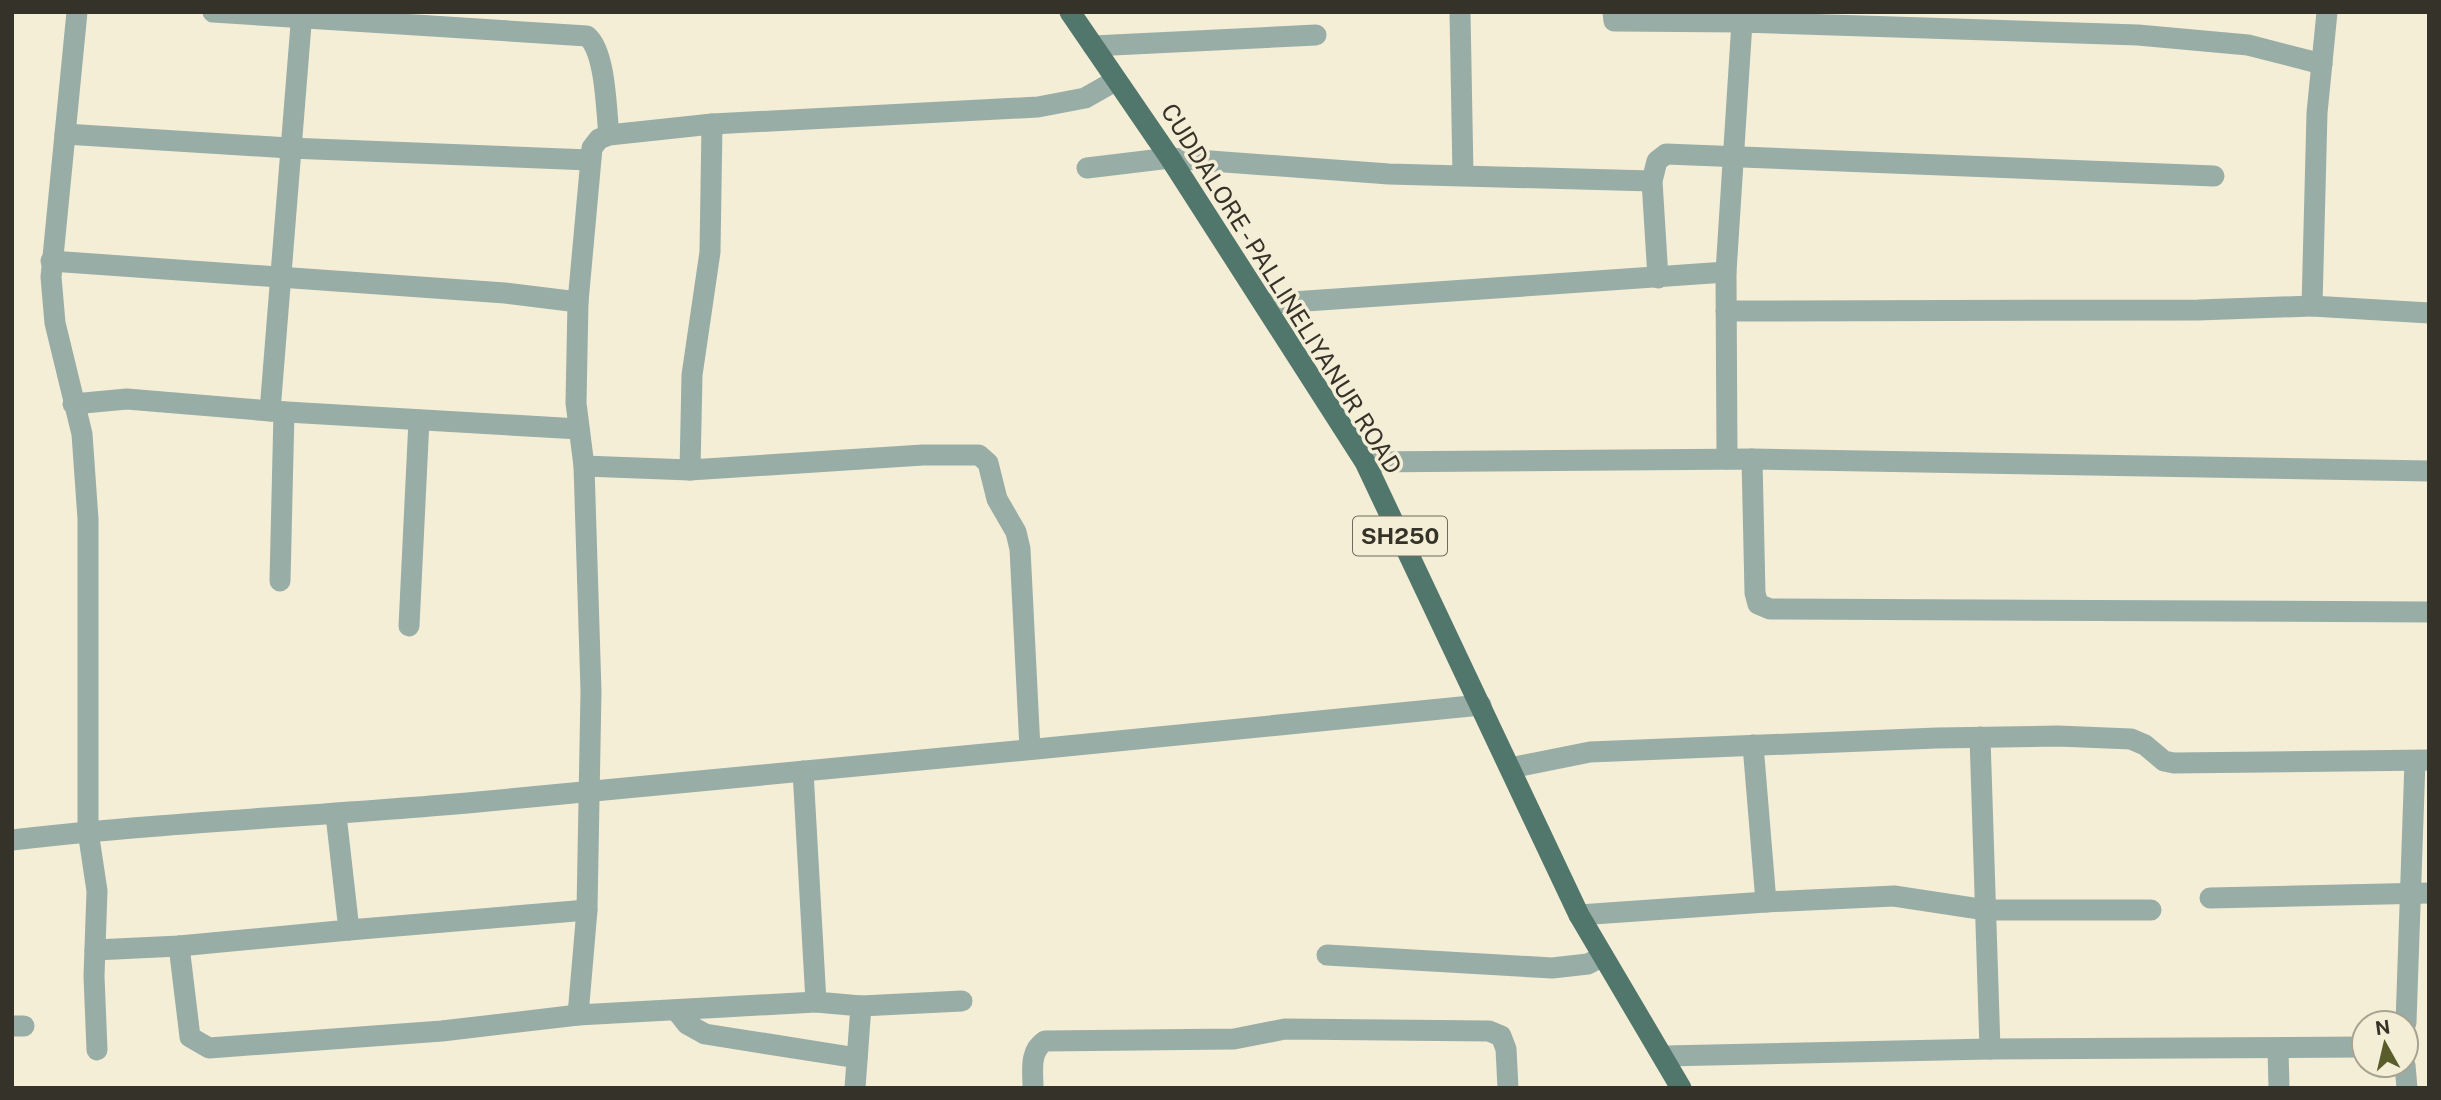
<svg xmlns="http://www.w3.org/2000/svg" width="2441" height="1100" font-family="'Public Sans',sans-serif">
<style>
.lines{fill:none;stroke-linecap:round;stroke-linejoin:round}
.minor{stroke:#99ada7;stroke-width:21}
.major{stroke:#51776d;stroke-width:21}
.labels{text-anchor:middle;stroke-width:7;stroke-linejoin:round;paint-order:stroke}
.shield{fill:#f5eed7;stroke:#6f6a5d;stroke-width:2}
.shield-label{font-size:23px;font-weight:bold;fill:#353229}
.street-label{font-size:24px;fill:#353229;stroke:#f5eed7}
</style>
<rect width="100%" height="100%" fill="#f5eed7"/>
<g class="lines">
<g class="minor">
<polyline points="77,12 51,277 55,323 82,434 88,519 88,831 97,891 94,976 97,1050"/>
<path d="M213,12L587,36C606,52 606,110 609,135"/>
<polyline points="1460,12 1463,175"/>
<polyline points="1613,12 1614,21 1742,22"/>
<polyline points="2327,12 2317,113 2312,306 2429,313"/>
<polyline points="1093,46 1316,35"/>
<polyline points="65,134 289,148 589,160"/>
<polyline points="1087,168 1170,158 1389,174 1652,181"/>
<polyline points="51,261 505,293 578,302"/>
<polyline points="1658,278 1652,181 1657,161 1666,154 2214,176"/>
<polyline points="1264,304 1726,272"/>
<polyline points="1726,311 2198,310 2312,306"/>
<polyline points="73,404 127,399 270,411 579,429"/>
<polyline points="270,411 302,12"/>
<polyline points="1727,459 1726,272 1742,22 2138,35 2248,45 2322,64"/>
<polyline points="1752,459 1755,593 1758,604 1770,609 2429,612"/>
<polyline points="1365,462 1752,459 2429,471"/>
<polyline points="584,466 690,470 923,455 979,455 988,463 997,499 1016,532 1020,549 1030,749"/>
<polyline points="690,470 692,375 710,252 712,124"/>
<polyline points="280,581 284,412"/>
<polyline points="409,626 419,420"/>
<polyline points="1980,737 1990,1049"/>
<polyline points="1510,768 1590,752 1937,738 2058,736 2131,739 2145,745 2164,761 2174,763 2429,760"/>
<polyline points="803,771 816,1002 861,1006 855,1088"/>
<path d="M12,840C167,822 323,816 478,802C812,772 1147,738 1481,705"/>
<polyline points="2210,898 2429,893"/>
<polyline points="1766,902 1894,896 1986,910 2151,910"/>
<polyline points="1579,915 1766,902 1753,745"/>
<polyline points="349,930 587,910"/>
<polyline points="179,946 190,1037 209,1048 442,1031 578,1015 816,1002"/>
<polyline points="95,950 179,946 349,930 336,815"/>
<polyline points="1327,955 1552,968 1588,964 1603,956"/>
<polyline points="861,1006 962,1001"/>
<polyline points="676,1010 687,1024 705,1034 857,1058"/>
<polyline points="578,1015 587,910 591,691 584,466 576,403 578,302 592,148 599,139 609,135 712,124 1038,107 1085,98 1115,81"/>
<polyline points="2406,1023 2415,761"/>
<polyline points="12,1026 24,1026"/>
<polyline points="2278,1049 2279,1088"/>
<polyline points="1665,1056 1990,1049 2364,1047"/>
<polyline points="2405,1065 2407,1088"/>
<path d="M1033,1088C1033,1071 1029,1051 1045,1041L1234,1039L1285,1029L1489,1031L1501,1036L1506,1049L1508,1088"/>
</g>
<polyline class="major" points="1070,12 1170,158 1365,462 1579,915 1681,1088"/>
</g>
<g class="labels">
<rect class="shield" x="1353" y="516.5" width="94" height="39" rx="5"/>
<g class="shield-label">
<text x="1400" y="544">SH250</text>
</g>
<g class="street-label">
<text transform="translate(1281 289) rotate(58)" y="8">CUDDALORE - PALLINELIYANUR ROAD</text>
</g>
</g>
<rect width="2441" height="1100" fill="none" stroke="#353229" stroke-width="28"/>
<g transform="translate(2385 1044) rotate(352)"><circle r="33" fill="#f5eed7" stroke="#a8a391" stroke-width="2"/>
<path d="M0-5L12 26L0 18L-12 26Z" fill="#595d2b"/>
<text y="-10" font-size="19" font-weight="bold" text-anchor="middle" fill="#353229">N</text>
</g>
</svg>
